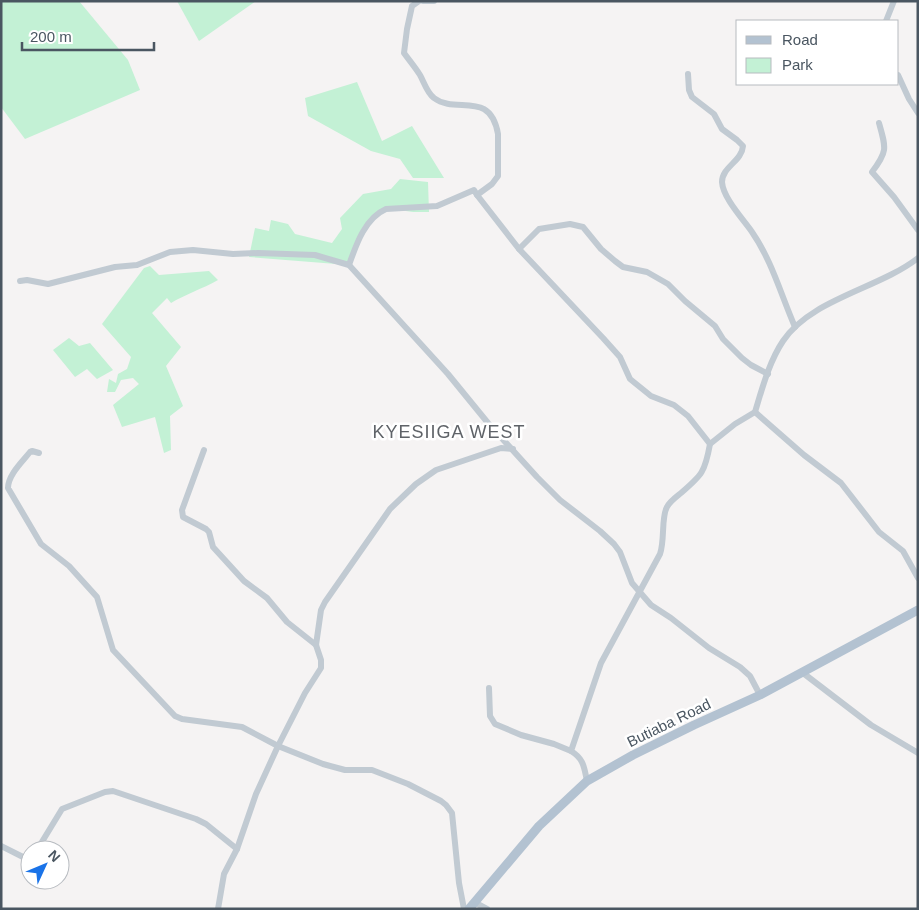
<svg xmlns="http://www.w3.org/2000/svg" width="919" height="910" font-family="Arial,sans-serif">
<style>
.green{fill:#c3f1d5}
.lines{fill:none;stroke-linecap:round;stroke-linejoin:round}
.minor{stroke:#c1cad2;stroke-width:6}
.major{stroke:#b3c2d1;stroke-width:9}
.labels{text-anchor:middle;stroke-width:5;stroke-linejoin:round;paint-order:stroke}
.street-label{font-size:15px;fill:#4a5661;stroke:#fff}
.quarter-label{font-size:18px;letter-spacing:1px;fill:#5f6368;stroke:#fff}
</style>
<rect width="100%" height="100%" fill="#f5f3f3"/>
<g class="green">
<polygon points="1,1 79,1 128,60 140,90 25,139 1,107"/>
<polygon points="177,1 256,1 199,41"/>
<polygon points="357,82 382,141 412,126 444,178 413,178 400,159 371,151 308,116 305,98"/>
<polygon points="400,179 428,182 429,212 413,212 392,209 378,213 360,236 349,265 249,257 255,228 269,231 271,220 288,224 295,234 332,243 342,229 340,218 363,194 391,189"/>
<path d="M150,266L159,275L209,271L218,280C202,289 186,294 171,303L167,298L152,313L181,347L166,366L183,406L170,416L171,450L164,453L155,417L122,427L113,405L139,384L133,378L121,380L115,392H107L109,379L116,383L118,374L127,369L131,357L102,324L144,268Z"/>
<polygon points="69,338 79,346 90,343 113,370 97,379 87,369 75,377 53,350"/>
</g>
<g class="lines">
<g class="minor">
<polyline points="423,1 434,1"/>
<polyline points="886,21 894,1"/>
<path d="M688,74L689,90L692,97L714,114L722,129L737,140L743,146C742,161 722,167 722,182C723,198 743,219 752,232C772,261 781,295 795,327"/>
<polyline points="898,75 909,99 918,113"/>
<path d="M879,123C886,148 888,151 872,172L894,197L918,230"/>
<polyline points="477,195 519,249 603,338 620,357 630,379 651,396 674,405 688,416 710,444"/>
<polyline points="519,249 539,229 570,224 583,227 601,249 615,261 623,267 647,272 668,284 685,301 715,326 723,339 742,358 751,365 768,374"/>
<path d="M349,265C356,245 365,218 386,209L437,206L474,190L477,195L492,184L498,176V134C490,89 456,115 434,98C427,93 424,82 420,75C415,67 409,60 404,53L407,29L412,6L419,1"/>
<polyline points="20,281 27,280 48,284 115,267 137,265 170,252 193,250 233,254 258,253 315,255 349,265 448,374 488,423 537,477 560,500 600,531 614,544 620,552 632,583 651,605 671,618 709,648 740,667 750,676 760,695"/>
<polyline points="755,412 804,455 841,483 879,532 903,551 918,578"/>
<polyline points="204,450 182,510 183,517 206,529 209,532 213,547 244,581 267,598 287,622 316,645"/>
<path d="M39,453L32,451L30,452C22,462 8,475 8,488L41,544L69,566L97,597L113,650L175,716L182,719L242,727L278,746L323,764L345,770H372L408,784L441,801L446,805L452,813L459,883L464,909"/>
<polyline points="803,673 871,725 918,753"/>
<polyline points="489,688 490,716 495,724 521,735 554,744 571,751"/>
<path d="M587,781C584,767 584,759 571,751L601,663L660,554C665,540 661,517 667,507C670,501 676,497 681,493C702,475 705,472 710,444L735,424L755,412C762,389 769,362 783,341C811,299 878,289 918,258"/>
<polyline points="1,846 23,857 30,856"/>
<polyline points="37,850 62,809 105,792 113,791 196,819 206,824 237,849"/>
<polyline points="474,902 487,909"/>
<polyline points="218,909 224,874 237,849 256,794 278,746 305,693 321,668 321,660 316,645 321,610 325,602 390,509 416,484 436,470 501,448 513,449"/>
</g>
<polyline class="major" points="469,909 539,826 587,781 633,755 694,725 760,695 918,610"/>
</g>
<g class="labels">
<g class="street-label">
<text transform="translate(669 723) rotate(-26)" y="5">Butiaba Road</text>
</g>
<g class="quarter-label">
<text x="449" y="438">KYESIIGA WEST</text>
</g>
</g>
<rect width="919" height="910" fill="none" stroke="#4a5661" stroke-width="5"/>
<rect x="736" y="20" width="162" height="65" fill="#ffffff" stroke="#b7bbc0"/>
<rect x="746" y="36" width="25" height="8" fill="#b3c2d1" stroke="#b7bbc0"/>
<text x="782" y="45" font-size="15" fill="#4a5661">Road</text>
<rect x="746" y="58" width="25" height="15" fill="#c3f1d5" stroke="#b7bbc0"/>
<text x="782" y="70" font-size="15" fill="#4a5661">Park</text>
<g transform="translate(45 865) rotate(46)"><circle r="24" fill="#ffffff" stroke="#b7bbc0"/>
<path d="M0-4L9 19L0 12L-9 19Z" fill="#1a73e8"/>
<text y="-8" font-size="14" font-weight="bold" text-anchor="middle" fill="#4a5661">N</text>
</g>
<path d="M22 42v8h132v-8" fill="none" stroke="#4a5661" stroke-width="2.5"/>
<text x="30" y="42" font-size="15" fill="#4a5661" stroke="#ffffff" stroke-width="4" paint-order="stroke">200 m</text>
</svg>
